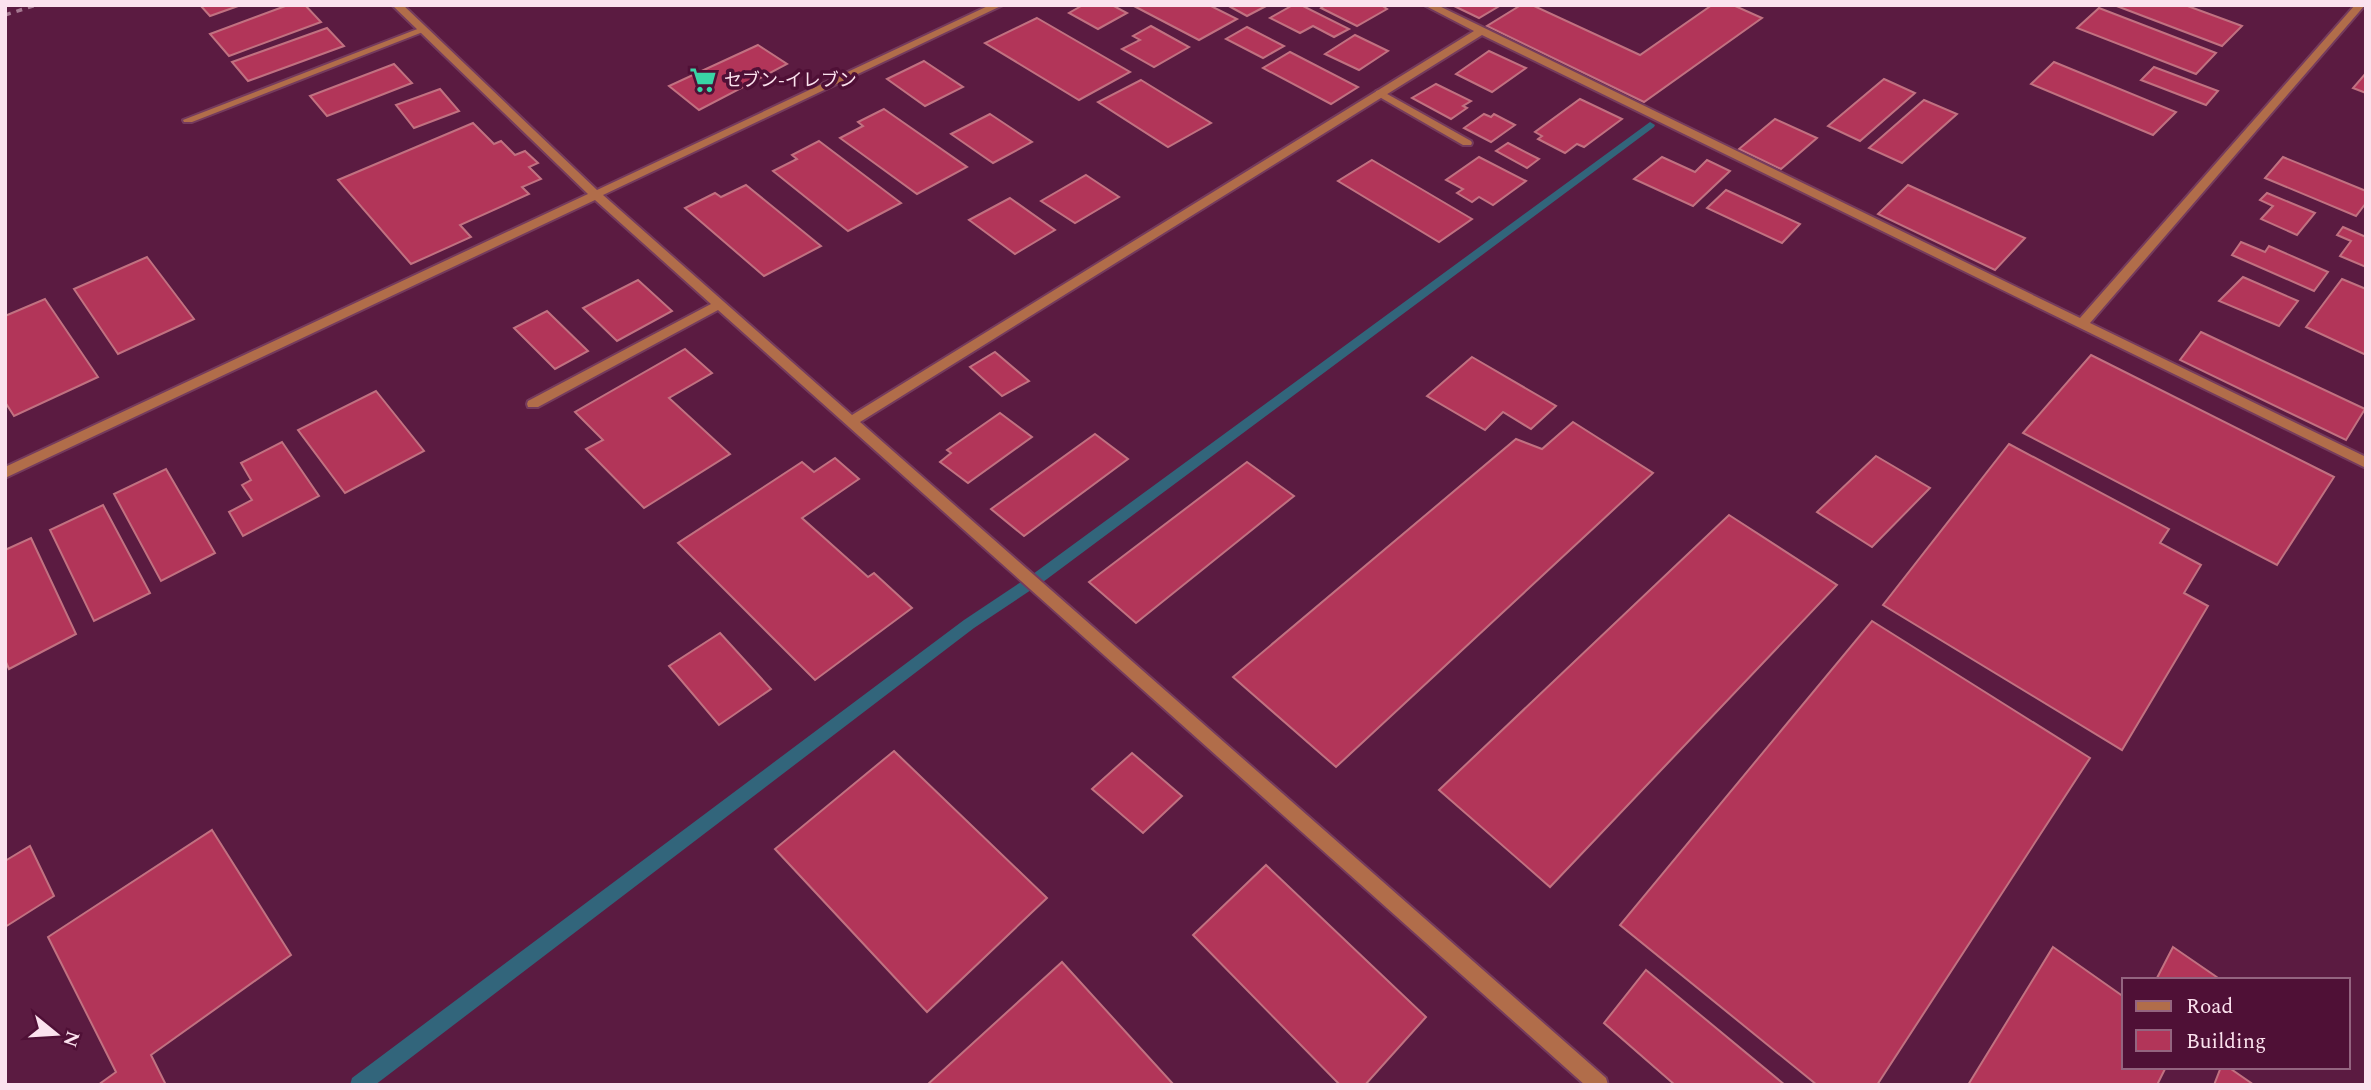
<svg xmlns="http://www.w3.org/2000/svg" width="2371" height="1090" font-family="Spectral,'Noto Sans JP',serif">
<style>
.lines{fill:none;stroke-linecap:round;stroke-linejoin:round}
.stream{fill:#32657b;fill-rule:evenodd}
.building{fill:#b23559;stroke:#c17181;stroke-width:2}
.lane-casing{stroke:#753b5d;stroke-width:4}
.street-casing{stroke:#753b5d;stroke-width:4}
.lane{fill:#b16d4a;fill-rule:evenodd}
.street{fill:#b16d4a;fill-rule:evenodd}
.rail{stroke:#a67992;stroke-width:3.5;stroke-dasharray:6 6;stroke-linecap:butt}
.labels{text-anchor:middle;stroke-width:7;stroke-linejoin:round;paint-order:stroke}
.far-poi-label{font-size:18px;fill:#fbe2ee;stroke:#4f1036;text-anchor:start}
</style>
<rect width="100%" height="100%" fill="#5b1b41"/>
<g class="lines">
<polygon class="stream" points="1650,122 1655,125 1654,127 1043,582 974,628 375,1085 350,1085 352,1078 964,620 1033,574"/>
</g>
<g class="building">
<polygon points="200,5 241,5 210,16"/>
<polygon points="288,5 305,5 321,22 229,56 210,34"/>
<polygon points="1083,5 1112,5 1127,13 1098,29 1069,13"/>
<polygon points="1132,5 1209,5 1237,19 1199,40"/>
<polygon points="1227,5 1268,5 1247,16"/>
<polygon points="1293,5 1301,5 1349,29 1334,37 1313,26 1300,33 1270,18"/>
<polygon points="1325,5 1381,5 1387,9 1357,26 1321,8"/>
<polygon points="1452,5 1501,5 1479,18"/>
<polygon points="1521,5 1532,5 1640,55 1712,5 1733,5 1762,18 1644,102 1487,26"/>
<polygon points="2114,5 2185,5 2242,26 2222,46"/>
<polygon points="2099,8 2216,53 2196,74 2077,28"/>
<polygon points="1037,18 1130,72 1079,100 985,43"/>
<polygon points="1151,26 1189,47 1154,67 1122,49 1140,40 1133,36"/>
<polygon points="1247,27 1284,46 1263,58 1226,39"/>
<polygon points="327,28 344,46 248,81 232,62"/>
<polygon points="1355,35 1388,51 1359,70 1325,54"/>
<polygon points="758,45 787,64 699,110 669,86"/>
<polygon points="1489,51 1526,68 1492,92 1456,74"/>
<polygon points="1290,52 1358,87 1331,104 1263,68"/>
<polygon points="924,61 963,87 925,106 887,79"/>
<polygon points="2054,62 2176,112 2153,135 2031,84"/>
<polygon points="394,64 412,83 327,116 310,96"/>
<polygon points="2154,67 2218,91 2206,105 2141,80"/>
<polygon points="2366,73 2366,93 2353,88"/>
<polygon points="1884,79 1915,93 1860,141 1828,126"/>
<polygon points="1141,80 1211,123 1168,147 1098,102"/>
<polygon points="1436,84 1471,101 1463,106 1467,108 1451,119 1412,98"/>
<polygon points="440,89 459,111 414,128 396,105"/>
<polygon points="1580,99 1622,119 1584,147 1577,144 1565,153 1538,139 1542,136 1535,132"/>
<polygon points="1924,100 1957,114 1902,163 1869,148"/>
<polygon points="884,109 967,167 917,194 840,138 863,126 858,122"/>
<polygon points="990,114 1032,142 993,163 951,134"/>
<polygon points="1484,114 1491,117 1494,114 1515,125 1491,142 1464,128"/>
<polygon points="1775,119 1817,138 1781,169 1739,149"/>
<polygon points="473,123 494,144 501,141 515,155 525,151 538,163 529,167 541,179 522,187 529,194 460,225 471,237 411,264 338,180"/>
<polygon points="819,141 901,203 848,231 773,171 797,159 792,155"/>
<polygon points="1508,143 1539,159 1527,168 1496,151"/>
<polygon points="1479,157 1526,181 1493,205 1479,197 1472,202 1457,193 1463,189 1446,180"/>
<polygon points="1662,157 1695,172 1707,160 1730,171 1693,206 1634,179"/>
<polygon points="2283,157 2366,191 2366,203 2356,216 2265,178"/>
<polygon points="1372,160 1472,219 1439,242 1338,181"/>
<polygon points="1086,175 1119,197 1075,223 1041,201"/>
<polygon points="746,185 821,246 764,276 685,208 715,193 721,197"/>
<polygon points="1908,185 2025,238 1995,270 1878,214"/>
<polygon points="1726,190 1800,224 1782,243 1707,208"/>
<polygon points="2267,193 2315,213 2297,235 2261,219 2273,206 2260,200"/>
<polygon points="1010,198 1055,230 1015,254 969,220"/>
<polygon points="2343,227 2366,237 2366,267 2340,256 2351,241 2337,235"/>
<polygon points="2241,242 2265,252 2269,246 2328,272 2314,291 2232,255"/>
<polygon points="147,257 194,319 118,354 74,289"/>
<polygon points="2243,277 2298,301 2279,326 2219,301"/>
<polygon points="2342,279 2366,289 2366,355 2306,327"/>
<polygon points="638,280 672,311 617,341 583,308"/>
<polygon points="45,299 98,377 14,416 5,402 5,316"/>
<polygon points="547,311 588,351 555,369 514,328"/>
<polygon points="2201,332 2365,409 2346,440 2180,360"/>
<polygon points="685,349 712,373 669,398 730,454 644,508 586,449 603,440 575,412"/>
<polygon points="995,352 1029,381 1002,396 970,367"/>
<polygon points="2091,355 2334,477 2277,565 2023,433"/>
<polygon points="1472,357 1556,406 1531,429 1503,412 1485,430 1427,396"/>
<polygon points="376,391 424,451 345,493 298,430"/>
<polygon points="1000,413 1032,437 968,483 940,462 951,453 947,450"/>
<polygon points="1573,422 1653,473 1336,767 1233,677 1516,439 1542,449"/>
<polygon points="1095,434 1128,459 1024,536 991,509"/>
<polygon points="282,442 319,496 243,536 229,512 252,500 242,485 251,480 241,463"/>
<polygon points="2009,444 2169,529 2160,543 2201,565 2184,593 2208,606 2122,750 1883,605"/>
<polygon points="1876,456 1930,488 1872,547 1817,512"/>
<polygon points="835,458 859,479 802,518 868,577 874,573 912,608 815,680 678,543 802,462 814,472"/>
<polygon points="1247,462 1294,496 1136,623 1089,582"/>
<polygon points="166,469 215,553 161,581 114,494"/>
<polygon points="103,505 150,593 94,621 50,530"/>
<polygon points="1729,515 1837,585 1550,887 1439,790"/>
<polygon points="31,538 76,634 9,669 5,660 5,550"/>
<polygon points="1872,621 2090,758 1877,1085 1817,1085 1620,925"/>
<polygon points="720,633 771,689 719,725 669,666"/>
<polygon points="894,751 1047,898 927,1012 775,849"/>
<polygon points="1132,753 1182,796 1143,833 1092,789"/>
<polygon points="212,830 291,955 151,1055 166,1085 98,1085 116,1072 48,937"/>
<polygon points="30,846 54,896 5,927 5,861"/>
<polygon points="1266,865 1426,1017 1365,1085 1340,1085 1193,935"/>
<polygon points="2053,947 2124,997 2124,1067 2166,1067 2157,1085 1968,1085"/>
<polygon points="2173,947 2221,980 2160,980 2157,978"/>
<polygon points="1062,962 1174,1085 927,1085"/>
<polygon points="1646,970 1785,1085 1675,1085 1604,1023"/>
<polygon points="2221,1067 2228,1067 2254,1085 2214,1085"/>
</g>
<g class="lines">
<g class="lane-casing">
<g id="lane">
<polygon points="420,28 428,30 192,122 184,122 183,120"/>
<polygon points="1380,90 1471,141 1472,143 1471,145 1463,145 1376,95 1376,91"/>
</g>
</g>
<g class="street-casing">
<polygon id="street" points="392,5 403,5 597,190 990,5 1003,5 603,195 852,415 1474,31 1424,5 1437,5 2080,318 2355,5 2365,5 2090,323 2366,457 2366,468 1482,35 860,422 1606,1078 1608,1085 1585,1085 718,310 538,407 528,407 527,404 528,401 711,304 595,200 5,478 5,467 588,194"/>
</g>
<use href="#lane" class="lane"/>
<use href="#street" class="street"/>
<polyline class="rail" points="5,15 36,5"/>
</g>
<defs>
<g id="supermarket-bare" transform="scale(2.1)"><path d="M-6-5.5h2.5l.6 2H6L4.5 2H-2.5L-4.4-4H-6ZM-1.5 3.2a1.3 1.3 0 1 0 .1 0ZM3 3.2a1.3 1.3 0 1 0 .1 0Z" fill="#39d4a5" stroke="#4f1036" stroke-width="2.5" paint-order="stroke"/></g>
</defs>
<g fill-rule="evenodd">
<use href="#supermarket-bare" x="703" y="80"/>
</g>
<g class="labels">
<g class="far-poi-label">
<text x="724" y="86">セブン-イレブン</text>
</g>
</g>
<rect width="2371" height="1090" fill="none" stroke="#fbe2ee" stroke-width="14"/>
<rect x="2122" y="978" width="228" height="91" fill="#4f1036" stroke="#946480" stroke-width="2"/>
<rect x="2136" y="1001" width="35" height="10" fill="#b16d4a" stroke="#946480" stroke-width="2"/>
<text x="2186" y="1013" font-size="21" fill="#fbe2ee">Road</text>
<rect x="2136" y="1030" width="35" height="21" fill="#b23559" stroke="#946480" stroke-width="2"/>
<text x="2186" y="1048" font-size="21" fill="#fbe2ee">Building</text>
<g transform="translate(56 1034) rotate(108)" stroke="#4f1036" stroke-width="5" paint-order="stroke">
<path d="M0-5L12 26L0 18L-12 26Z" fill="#fbe2ee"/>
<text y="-10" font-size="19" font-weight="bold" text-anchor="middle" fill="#fbe2ee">N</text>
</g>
</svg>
